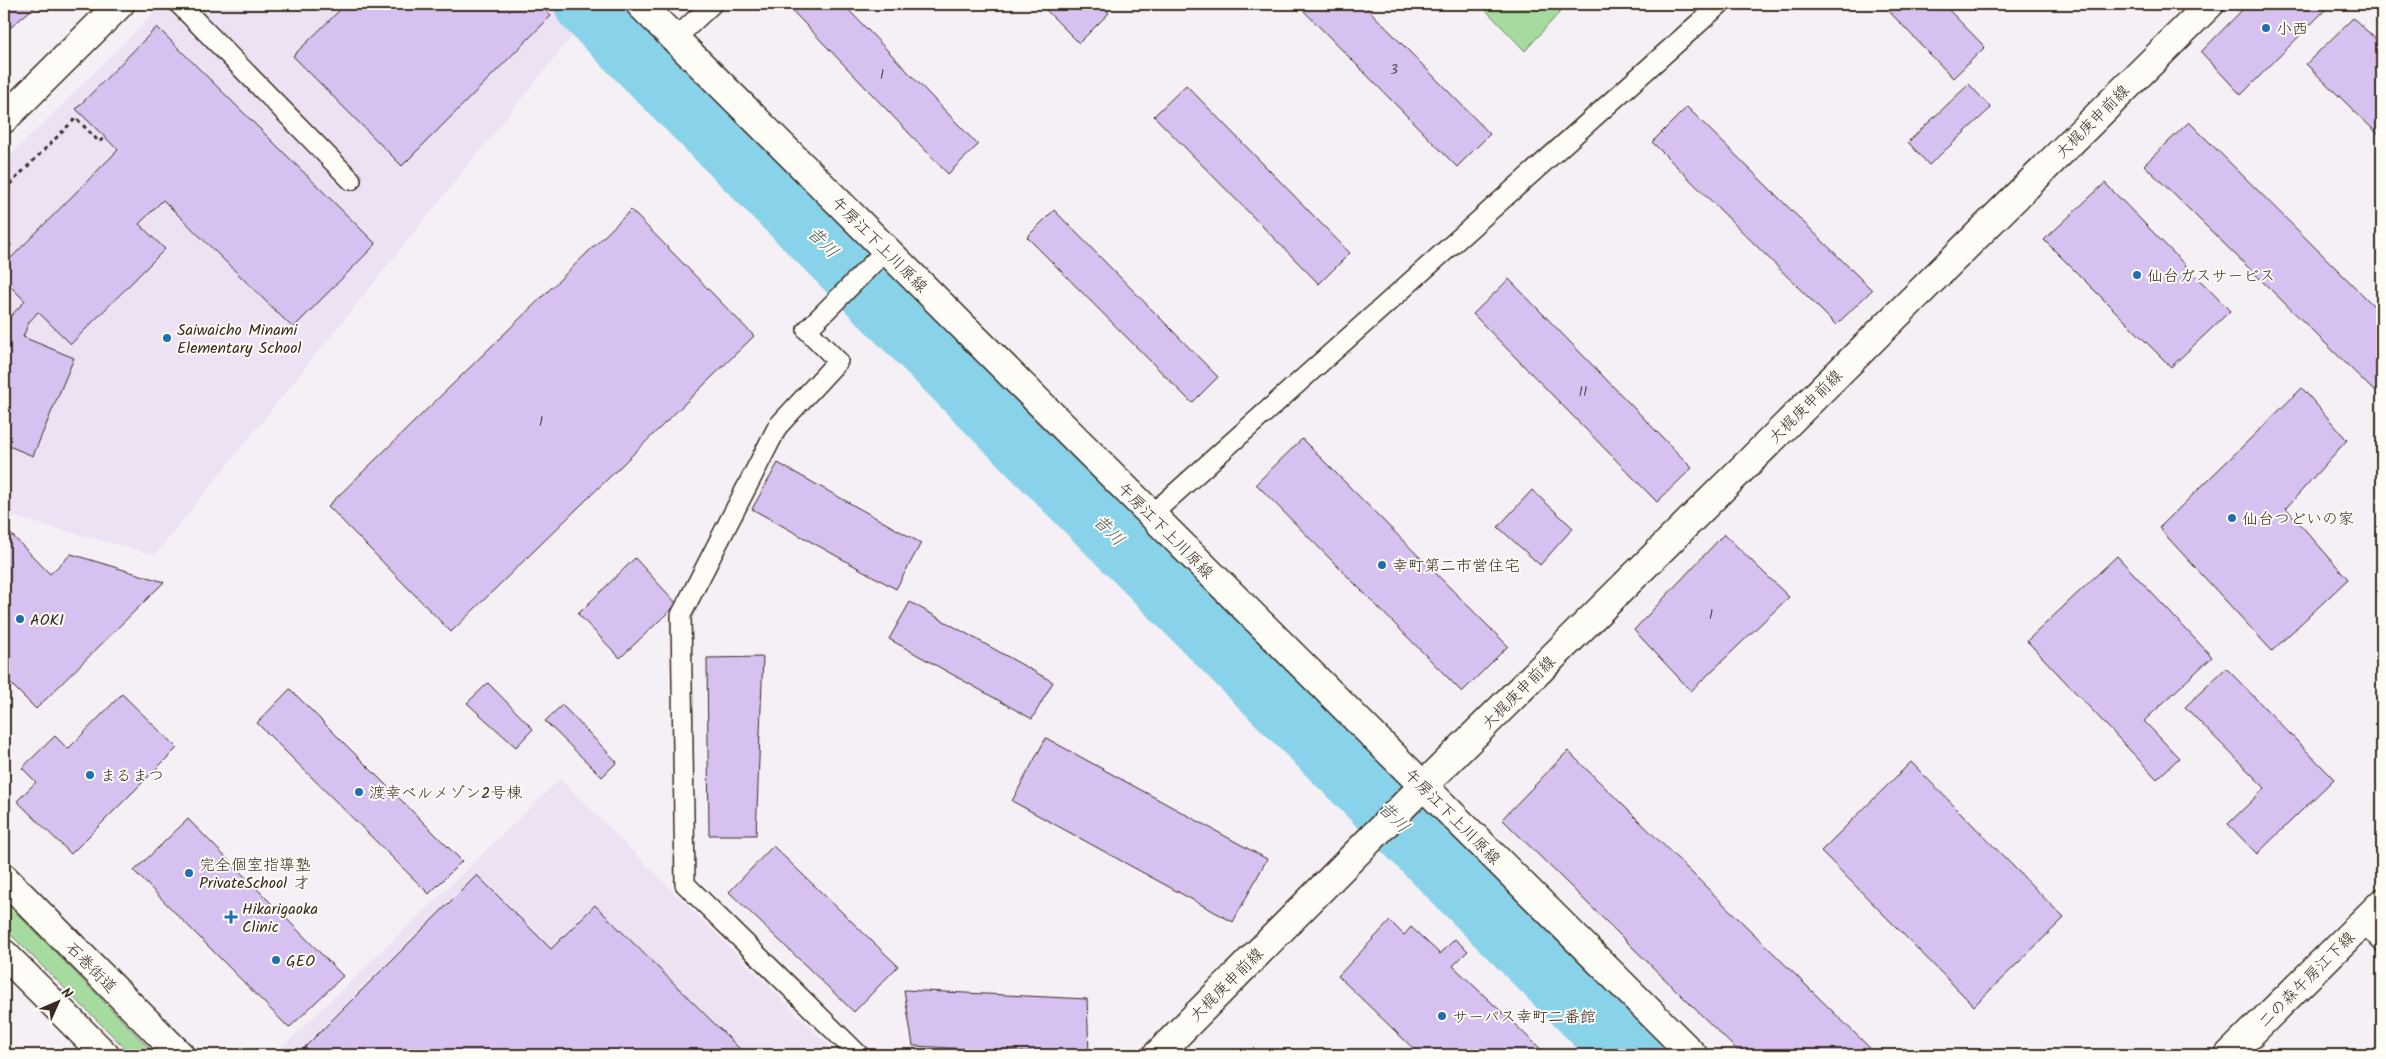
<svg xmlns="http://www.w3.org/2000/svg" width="2386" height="1059" font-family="Kalam,'Klee One',sans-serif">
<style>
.built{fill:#ece2f4}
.green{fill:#a6db9f;stroke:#70825e}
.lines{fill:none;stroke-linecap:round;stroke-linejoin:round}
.river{stroke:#89d3ea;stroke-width:66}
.building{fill:#d6c1f1;stroke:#3b2a1e}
.lane-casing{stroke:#3b2a1e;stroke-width:22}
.street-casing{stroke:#3b2a1e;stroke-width:31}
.secondary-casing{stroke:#3b2a1e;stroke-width:31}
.path{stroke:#3b2a1e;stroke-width:3;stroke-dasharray:4 4;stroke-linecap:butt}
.lane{stroke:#fdfcf7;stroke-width:19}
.street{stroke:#fdfcf7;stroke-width:28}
.secondary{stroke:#fdfcf7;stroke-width:28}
.poi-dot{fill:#1f6fb2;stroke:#fdfcf7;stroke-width:2}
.labels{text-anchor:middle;stroke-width:4;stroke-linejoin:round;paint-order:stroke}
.number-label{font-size:14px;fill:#625053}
.poi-label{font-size:16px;fill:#3b2a1e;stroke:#fdfcf7;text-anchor:start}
.street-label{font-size:16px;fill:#3b2a1e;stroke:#fdfcf7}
.water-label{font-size:18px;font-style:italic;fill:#525d5b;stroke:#fdfcf7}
</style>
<rect width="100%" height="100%" fill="#f5f0f6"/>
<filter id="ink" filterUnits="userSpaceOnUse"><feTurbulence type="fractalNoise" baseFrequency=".02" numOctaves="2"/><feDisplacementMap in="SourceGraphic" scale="10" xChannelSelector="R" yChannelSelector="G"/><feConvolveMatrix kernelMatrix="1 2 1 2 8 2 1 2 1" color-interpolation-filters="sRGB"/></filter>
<g filter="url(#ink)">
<g class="built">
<polygon points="163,4 567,4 584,21 155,555 4,514 4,162"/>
<polygon points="560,779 838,1055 274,1055"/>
</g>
<g class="green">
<polygon points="1480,4 1567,4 1525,51"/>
<polygon points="4,900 156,1055 132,1055 4,928"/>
</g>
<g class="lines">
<polyline class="river" points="587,4 1630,1055"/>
</g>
<g class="building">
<polygon points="4,4 38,4 4,33"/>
<polygon points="346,4 539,4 551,16 402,166 293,56"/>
<polygon points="786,4 843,4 978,145 948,174"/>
<polygon points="1040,4 1100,4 1109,13 1079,43"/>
<polygon points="1297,4 1363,4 1490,134 1457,167"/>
<polygon points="1882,4 1943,4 1985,47 1953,78"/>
<polygon points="2248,4 2331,4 2241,95 2201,52"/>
<polygon points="2353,18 2382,45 2382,138 2306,64"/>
<polygon points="157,27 376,244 293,328 163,200 139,224 165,249 71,344 38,312 29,322 23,337 74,358 33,456 4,444 4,320 6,321 25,301 4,280 4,265 118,150 76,109"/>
<polygon points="1969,84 1991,108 1929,165 1908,142"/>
<polygon points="1186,85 1350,253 1319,284 1154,116"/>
<polygon points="1687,107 1872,290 1836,325 1652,142"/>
<polygon points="2189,122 2382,314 2382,383 2374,391 2144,165"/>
<polygon points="2105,183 2230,311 2171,367 2044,240"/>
<polygon points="631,210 754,336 451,632 328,506"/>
<polygon points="1054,210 1218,377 1192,403 1027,237"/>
<polygon points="1509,279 1692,468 1657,502 1473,314"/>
<polygon points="2302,388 2347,440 2286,508 2348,579 2272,651 2159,528"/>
<polygon points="1302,439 1508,646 1462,692 1256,484"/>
<polygon points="778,463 921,543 896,589 752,509"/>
<polygon points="1532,490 1573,528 1540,565 1498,527"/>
<polygon points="5,528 50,574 71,554 164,582 36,709 4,677"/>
<polygon points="1724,534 1789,597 1691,691 1634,630"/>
<polygon points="2117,556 2212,657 2144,721 2179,758 2157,779 2027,641"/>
<polygon points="635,558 677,604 620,658 578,614"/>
<polygon points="910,602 1053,682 1032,719 889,639"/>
<polygon points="763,657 756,835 709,835 707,658"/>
<polygon points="2226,668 2334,779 2257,854 2228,824 2265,788 2185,707"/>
<polygon points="488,683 533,729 516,747 467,703"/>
<polygon points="290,689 462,861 429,894 257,723"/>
<polygon points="122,694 177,748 71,854 17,801 36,782 22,768 55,736 68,749"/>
<polygon points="562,705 617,762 602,777 545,721"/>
<polygon points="1046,738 1267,859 1233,922 1012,801"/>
<polygon points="1568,751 1877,1055 1742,1055 1502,819"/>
<polygon points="1911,762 2064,918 1974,1006 1821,851"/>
<polygon points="188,819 343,976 289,1028 134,871"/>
<polygon points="773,846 898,966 854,1012 729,892"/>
<polygon points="477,875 551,949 595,905 746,1055 297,1055"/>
<polygon points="1390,921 1404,935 1411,927 1440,954 1455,939 1468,951 1453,966 1547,1055 1420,1055 1338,976"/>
<polygon points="904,990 1087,999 1089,1055 913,1046"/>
</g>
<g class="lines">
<g class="lane-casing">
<g id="lane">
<polyline points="179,4 351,180"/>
<polyline points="675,39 712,4"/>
<polyline points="1151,515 1720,4"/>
<polyline points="2363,922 2382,942"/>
<polyline points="859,1055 685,884 681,615 778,426 838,361 807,330 886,250"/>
</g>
</g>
<g class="street-casing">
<g id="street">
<polyline points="640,4 1693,1055"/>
<polyline points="1423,786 2210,4"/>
<polyline points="2229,1055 2382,903"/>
</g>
</g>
<g class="secondary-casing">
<g id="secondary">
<polyline points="4,119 120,4"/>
<polyline points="4,878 180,1055"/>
<polyline points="4,954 105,1055"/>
<polyline points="1157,1055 1423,786"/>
</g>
</g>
<g class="path">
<polyline points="4,190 76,118 99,142 104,138"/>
<polyline points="4,239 10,245 4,251"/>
</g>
<use href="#lane" class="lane"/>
<use href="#street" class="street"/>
<use href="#secondary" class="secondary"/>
</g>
</g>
<g class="poi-dot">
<circle cx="2266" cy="28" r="5"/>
<circle cx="2137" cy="275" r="5"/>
<circle cx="167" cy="338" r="5"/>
<circle cx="2232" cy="518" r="5"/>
<circle cx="1382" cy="565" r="5"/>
<circle cx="20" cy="619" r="5"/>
<circle cx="90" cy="775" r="5"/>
<circle cx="359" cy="792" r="5"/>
<circle cx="189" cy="873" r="5"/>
<path d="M228.5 909.5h5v5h5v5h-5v5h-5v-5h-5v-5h5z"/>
<circle cx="276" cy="960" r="5"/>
<circle cx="1442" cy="1016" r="5"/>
</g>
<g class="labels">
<g class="number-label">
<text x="1394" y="74">3</text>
<text x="882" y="79">1</text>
<text x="1583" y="396">11</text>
<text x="541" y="426">1</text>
<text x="1711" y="619">1</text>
</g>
<g class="poi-label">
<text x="2276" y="34">小西</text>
<text x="2147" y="281">仙台ガスサービス</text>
<text x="177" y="335">Saiwaicho Minami<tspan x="177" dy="18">Elementary School</tspan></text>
<text x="2242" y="524">仙台つどいの家</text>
<text x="1392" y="571">幸町第二市営住宅</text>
<text x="30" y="625">AOKI</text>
<text x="100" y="781">まるまつ</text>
<text x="369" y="798">渡幸ベルメゾン2号棟</text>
<text x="199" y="870">完全個室指導塾<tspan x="199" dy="18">PrivateSchool 才</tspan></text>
<text x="242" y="914">Hikarigaoka<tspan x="242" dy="18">Clinic</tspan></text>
<text x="286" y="966">GEO</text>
<text x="1452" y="1022">サーパス幸町二番館</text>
</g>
<g class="street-label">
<text transform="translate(2092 121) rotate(-45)" y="6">大梶庚申前線</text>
<text transform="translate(880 244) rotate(45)" y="6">午房江下上川原線</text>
<text transform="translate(1805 406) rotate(-45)" y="6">大梶庚申前線</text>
<text transform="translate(1166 530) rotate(45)" y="6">午房江下上川原線</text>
<text transform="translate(1518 692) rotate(-45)" y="6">大梶庚申前線</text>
<text transform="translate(1453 816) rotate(45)" y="6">午房江下上川原線</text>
<text transform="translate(92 967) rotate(45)" y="6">石巻街道</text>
<text transform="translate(2306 979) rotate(-45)" y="6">二の森午房江下線</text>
<text transform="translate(1226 984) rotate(-45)" y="6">大梶庚申前線</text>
</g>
<g class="water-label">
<text transform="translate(823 242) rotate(45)" y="6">昔川</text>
<text transform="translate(1109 530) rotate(45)" y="6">昔川</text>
<text transform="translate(1394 817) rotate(45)" y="6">昔川</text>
</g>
</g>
<rect width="2386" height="1059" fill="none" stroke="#fdfcf7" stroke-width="20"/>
<rect x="10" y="10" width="2366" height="1039" fill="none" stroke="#3b2a1e" stroke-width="2" filter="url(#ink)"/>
<g transform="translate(58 1002) rotate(45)" stroke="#fdfcf7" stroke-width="4" paint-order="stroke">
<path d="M0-4L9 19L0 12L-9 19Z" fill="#3b2a1e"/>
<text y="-8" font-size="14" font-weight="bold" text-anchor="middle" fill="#3b2a1e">N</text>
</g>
</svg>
